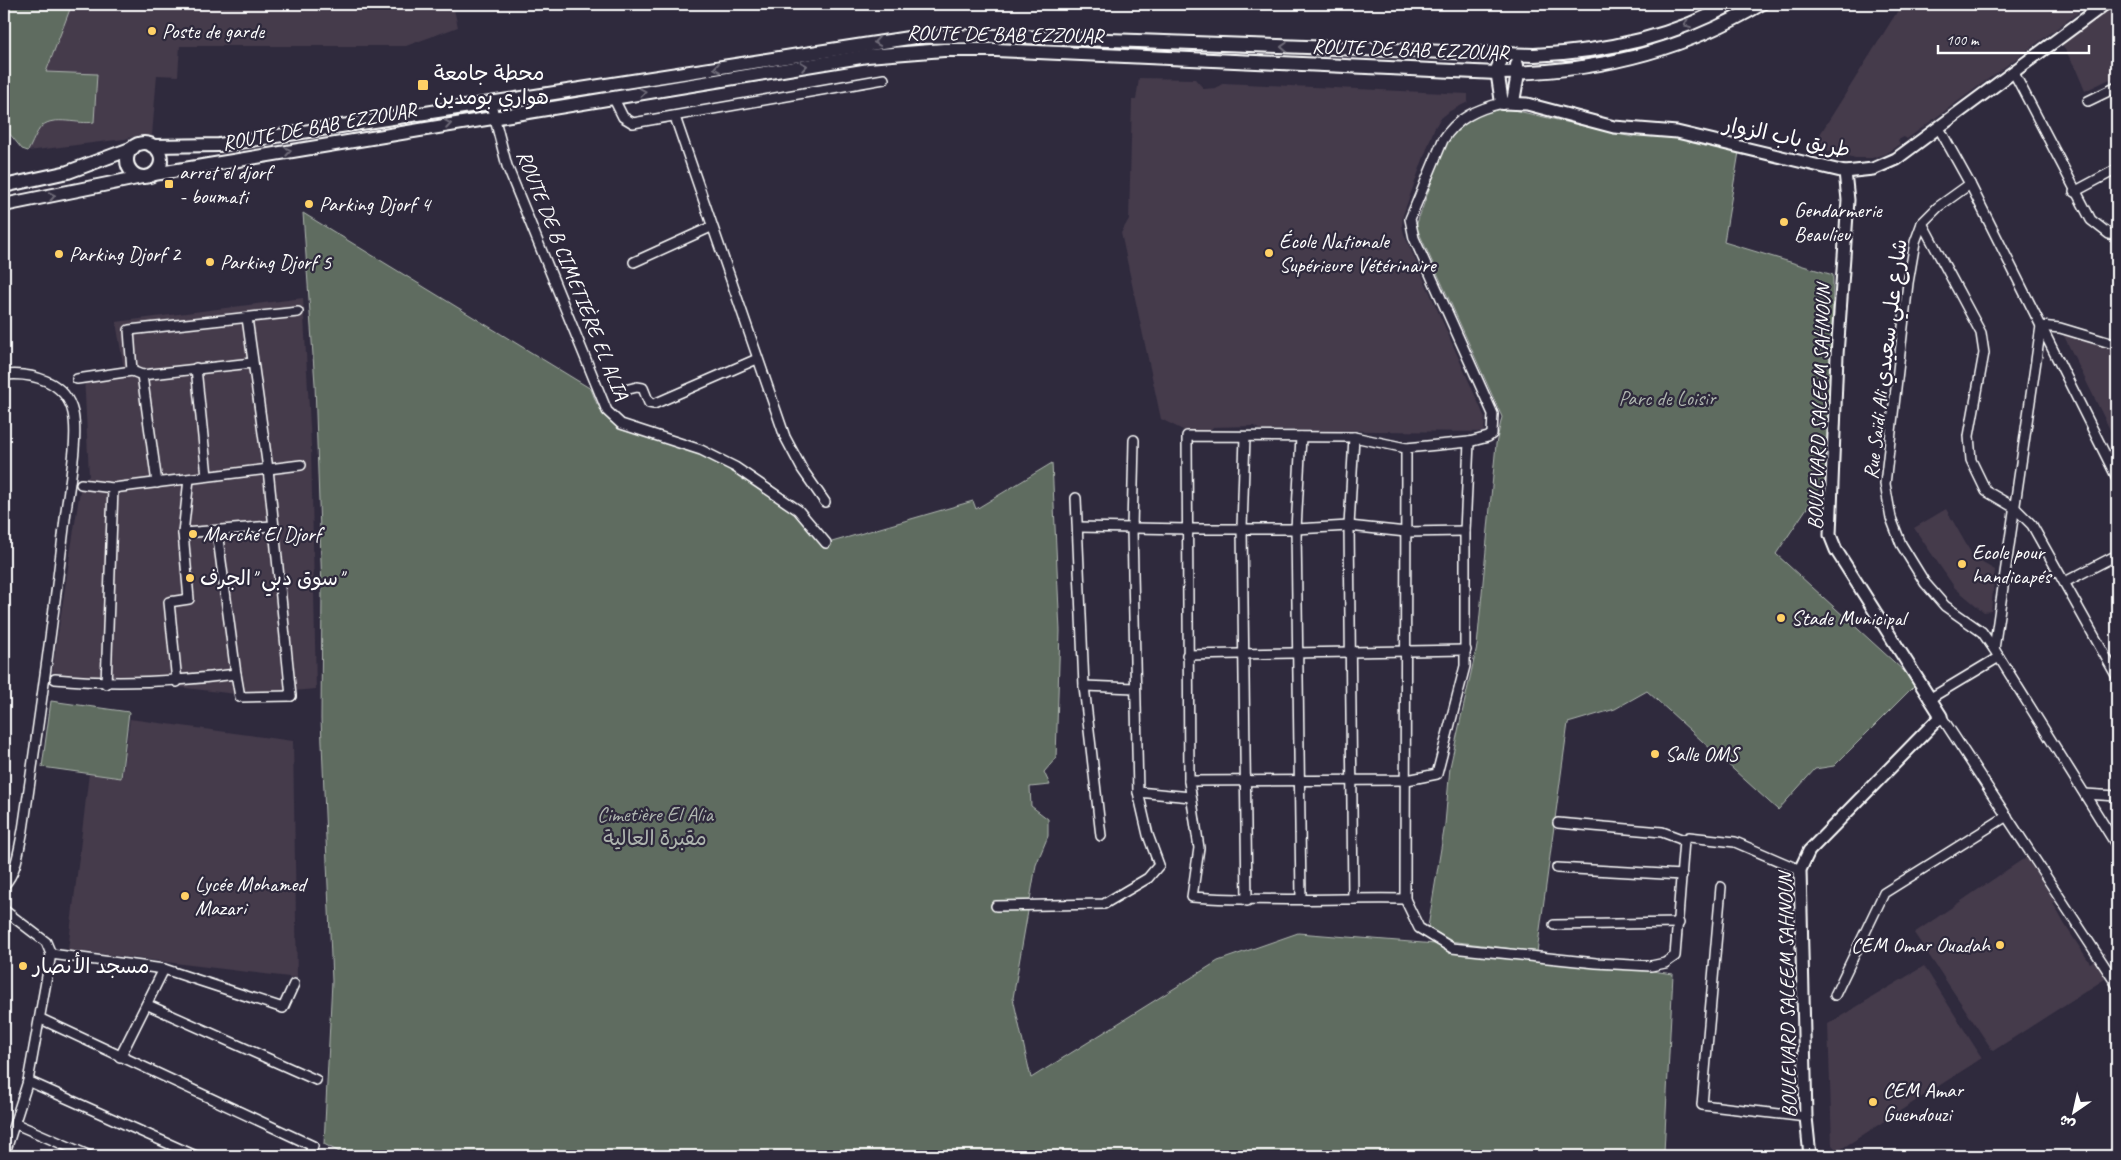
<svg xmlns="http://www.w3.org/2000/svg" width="2121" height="1160" font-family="Caveat,'Playpen Sans Arabic',sans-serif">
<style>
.built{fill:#443a4b}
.green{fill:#5f6c61;stroke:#afb6b0}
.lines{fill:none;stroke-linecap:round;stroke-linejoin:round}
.street-casing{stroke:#fff;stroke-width:12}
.secondary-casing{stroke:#fff;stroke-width:15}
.primary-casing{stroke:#fff;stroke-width:16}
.street{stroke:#2f2a3d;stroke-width:9}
.secondary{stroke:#2f2a3d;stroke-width:11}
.primary{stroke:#2f2a3d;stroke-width:12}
.oneway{stroke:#6d6a77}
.poi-dot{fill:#ffd166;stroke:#2f2a3d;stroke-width:2}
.labels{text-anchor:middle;stroke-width:4.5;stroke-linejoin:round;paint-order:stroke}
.poi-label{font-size:21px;fill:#fff;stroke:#2f2a3d;text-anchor:start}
.street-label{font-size:21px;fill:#fff;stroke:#2f2a3d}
.park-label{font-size:21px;fill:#afb6b0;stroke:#2f2a3d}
</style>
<rect width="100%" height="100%" fill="#2f2a3d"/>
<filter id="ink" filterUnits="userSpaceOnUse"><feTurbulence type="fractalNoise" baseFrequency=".02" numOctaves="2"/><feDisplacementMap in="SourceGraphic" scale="10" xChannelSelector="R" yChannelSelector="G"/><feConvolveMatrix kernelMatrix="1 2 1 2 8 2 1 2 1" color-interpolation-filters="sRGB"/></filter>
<g filter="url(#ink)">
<g class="built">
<polygon points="4,4 591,4 583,10 454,9 458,27 406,46 180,46 178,76 157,75 152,136 140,135 125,139 28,151 22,149 9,133 4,142"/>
<polygon points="1902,4 2090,4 1907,139 1904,137 1898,140 1900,144 1885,154 1872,158 1855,158 1812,147"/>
<polygon points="2116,4 2117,79 2110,79 2085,91 2075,67 2061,43"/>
<polygon points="1139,78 1195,79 1204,89 1215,88 1224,83 1468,94 1468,102 1450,111 1440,119 1434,129 1403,215 1402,225 1404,234 1485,418 1484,432 1260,430 1254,426 1213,427 1210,431 1192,431 1192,434 1185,434 1183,430 1161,419 1121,233 1129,219 1132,100 1136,100"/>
<polygon points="303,298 311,445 316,689 244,695 52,672 81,484 89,476 84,375 124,369 116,322"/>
<polygon points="2060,328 2111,342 2117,360 2117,444"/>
<polygon points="1946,509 1974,558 1995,570 1991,611 1984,612 1955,588 1914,528"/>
<polygon points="130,719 293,741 297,978 68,950 89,773 122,777"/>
<polygon points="2032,853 2062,898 2053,903 2065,925 2090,963 2099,957 2111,975 1993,1051 1914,933"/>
<polygon points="1924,966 1982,1058 1838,1151 1832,1145 1828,1024"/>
</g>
<g class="green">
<path d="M4,4H72L46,72L97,74L94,122C79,125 54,115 42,126C36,132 32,144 28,151L22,149L9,133L4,142Z"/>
<polygon points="1500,107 1632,137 1645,128 1739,152 1724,242 1833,275 1831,472 1776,554 1917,683 1834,766 1815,769 1778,810 1647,691 1615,709 1568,723 1537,952 1450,941 1428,927 1445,824 1450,767 1477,646 1496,444 1502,417 1416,226 1445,144 1459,122"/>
<polygon points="303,213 591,389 597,404 613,422 711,455 801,517 825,544 973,501 976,509 1052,463 1060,631 1056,758 1044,772 1050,785 1030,787 1031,806 1048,819 1048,836 1036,865 1013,998 1031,1078 1218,961 1298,933 1498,949 1673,974 1664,1153 1684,1156 347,1156 324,1144 332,981 321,719 322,590 315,384"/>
<polygon points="51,701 129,712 121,778 42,767"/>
</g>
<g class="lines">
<g class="street-casing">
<g id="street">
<polyline points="2014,73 2091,220 2109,234 2117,236"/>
<polyline points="613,97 623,117 633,123 884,79"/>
<polyline points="2088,101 2117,87"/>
<polyline points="491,104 507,166 607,411 621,424 701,450 735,467 798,510 826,543"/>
<polyline points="675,117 785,437 802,469 825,502"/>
<polyline points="1939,128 1970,184 2117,478"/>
<polyline points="1970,184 1938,207 1922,223 1915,242 1908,283 1885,484 1891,518 1901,544 1925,583 1945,606 1982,632 1994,649 2117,846"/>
<polyline points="2074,192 2117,169"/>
<polyline points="1922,223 1981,333 1984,353 1969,436 1971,460 1986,491 2015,508 2032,525 2117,677"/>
<polyline points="634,262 711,227"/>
<polyline points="247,318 268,469 291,696 289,694"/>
<polyline points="196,368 207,476"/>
<polyline points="132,371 142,375 252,363"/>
<path d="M4,375C31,372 66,381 73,413C79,440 68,490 65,519C53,623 38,727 23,830C19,848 17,872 4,885"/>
<polyline points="142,375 157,483"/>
<polyline points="77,379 132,371 129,330 298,312"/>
<polyline points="625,390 637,387 643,388 649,403 654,404 757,359"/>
<polyline points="1245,437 1242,528 1247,901"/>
<polyline points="1301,437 1296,529 1301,898"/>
<polyline points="1406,448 1405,899 1419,928 1452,948 1596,963 1651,966 1665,963 1675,956 1684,840 1689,837 1735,842 1800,870"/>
<polyline points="81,484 113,488 301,465"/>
<polyline points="1076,498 1084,686 1101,836"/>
<polyline points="1078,527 1188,529 1296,529 1349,526 1406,532 1465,531"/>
<polyline points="217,531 236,674"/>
<polyline points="183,533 189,479"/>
<polyline points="2065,582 2117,555"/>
<polyline points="1994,649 2041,326 2060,328 2117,345"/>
<polyline points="1187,655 1466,650"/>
<path d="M55,679C117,685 175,682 236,674L240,697L291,696"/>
<polyline points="177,682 169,602 189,599 183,533 272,526"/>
<polyline points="106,684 113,488"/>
<polyline points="1084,686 1135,688"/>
<polyline points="1929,699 1999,657"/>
<polyline points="1941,716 2117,985"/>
<polyline points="1189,781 1407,780 1437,774 1465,666 1465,531 1469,442"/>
<polyline points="1138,792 1191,797"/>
<polyline points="2085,794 2117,796"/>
<polyline points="1558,823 1662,832 1684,840"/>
<polyline points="1557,868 1682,875"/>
<polyline points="1721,887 1702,1105 1806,1117"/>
<polyline points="1353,899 1349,526 1354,437"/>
<path d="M1405,899C1334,898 1263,902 1192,897L1199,848L1189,781L1187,436L1354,437L1406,448L1469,442L1488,437L1492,434L1493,414L1414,238L1410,219L1443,140C1457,118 1477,109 1502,103"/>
<polyline points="996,906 1104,904 1148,878 1159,865 1148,835 1138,792 1132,529 1134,440"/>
<polyline points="4,910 46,942 51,954 28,1081 4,1156"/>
<polyline points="1554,925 1679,923"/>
<polyline points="51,954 164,969 283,1008 294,984"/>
<polyline points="1835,995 1884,893 2007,816"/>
<polyline points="148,1005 316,1080"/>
<polyline points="41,1019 313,1146 309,1156"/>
<polyline points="120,1057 164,969"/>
<polyline points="28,1081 196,1156"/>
<polyline points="16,1124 90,1156"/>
</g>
</g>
<g class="secondary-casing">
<g id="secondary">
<polyline points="1504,103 1527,104 1614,127 1677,132 1845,172 1873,169 1896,159 2105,4"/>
<polyline points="1810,1156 1806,1117 1800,870 1809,851 1941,716 1836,550 1830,535 1837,355 1848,200 1845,172"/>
</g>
</g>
<g class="primary-casing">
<g id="primary">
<polyline points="1513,102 1517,79 1517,65"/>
<polyline points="1502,103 1497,70 1503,55"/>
<circle cx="144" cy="160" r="17"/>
<path d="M152,146L219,145L915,37L993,36L1534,55C1603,52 1671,38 1732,4"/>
<path d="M154,174L867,56L944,50H996L1497,73C1592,73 1679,53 1761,4"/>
<polyline points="4,186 68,172 133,148"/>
<polyline points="4,205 142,177"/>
</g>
</g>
<use href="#street" class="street"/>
<use href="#secondary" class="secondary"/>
<use href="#primary" class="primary"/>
</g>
<defs><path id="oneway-chevron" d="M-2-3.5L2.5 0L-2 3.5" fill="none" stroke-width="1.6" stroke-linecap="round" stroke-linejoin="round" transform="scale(1.25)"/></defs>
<g class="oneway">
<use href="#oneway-chevron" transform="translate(1687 24) rotate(158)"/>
<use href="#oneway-chevron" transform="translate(877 42) rotate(172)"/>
<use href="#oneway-chevron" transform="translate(1284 47) rotate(-178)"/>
<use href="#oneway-chevron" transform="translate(804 66) rotate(-9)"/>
<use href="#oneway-chevron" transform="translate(717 68) rotate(171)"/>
<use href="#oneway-chevron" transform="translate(643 92) rotate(-9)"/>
<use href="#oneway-chevron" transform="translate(448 124) rotate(-9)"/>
<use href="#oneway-chevron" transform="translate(288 151) rotate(-10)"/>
<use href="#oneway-chevron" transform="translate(52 196) rotate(-11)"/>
</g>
</g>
<g class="poi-dot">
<circle cx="152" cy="31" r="5"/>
<rect x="417" y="79" width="12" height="12" rx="2.5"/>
<rect x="164" y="179" width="10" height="10" rx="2.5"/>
<circle cx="309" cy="204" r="5"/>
<circle cx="1784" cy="222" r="5"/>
<circle cx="1269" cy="253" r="5"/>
<circle cx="59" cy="254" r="5"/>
<circle cx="210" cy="262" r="5"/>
<circle cx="193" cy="534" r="5"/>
<circle cx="1962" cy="564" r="5"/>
<circle cx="190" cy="578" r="5"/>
<circle cx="1781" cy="618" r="5"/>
<circle cx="1655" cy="754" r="5"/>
<circle cx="185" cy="896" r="5"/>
<circle cx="2000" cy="945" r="5"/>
<circle cx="23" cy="966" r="5"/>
<circle cx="1873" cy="1102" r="5"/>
</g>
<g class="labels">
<g class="poi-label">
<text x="162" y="38">Poste de garde</text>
<text x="434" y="80">محطة جامعة<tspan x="434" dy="24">هواري بومدين</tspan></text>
<text x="179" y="179">arret el djorf<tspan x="179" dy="24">- boumati</tspan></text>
<text x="319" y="211">Parking Djorf 4</text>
<text x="1794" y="217">Gendarmerie<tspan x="1794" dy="24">Beaulieu</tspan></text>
<text x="1279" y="248">École Nationale<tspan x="1279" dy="24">Supérieure Vétérinaire</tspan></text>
<text x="69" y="261">Parking Djorf 2</text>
<text x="220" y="269">Parking Djorf 5</text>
<text x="203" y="541">Marché El Djorf</text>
<text x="1972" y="559">Ecole pour<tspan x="1972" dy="24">handicapés</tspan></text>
<text x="200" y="585">سوق دبي "الجرف"</text>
<text x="1791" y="625">Stade Municipal</text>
<text x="1665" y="761">Salle OMS</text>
<text x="195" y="891">Lycée Mohamed<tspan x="195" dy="24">Mazari</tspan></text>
<text x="1990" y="952" text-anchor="end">CEM Omar Ouadah</text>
<text x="33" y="973">مسجد الأنصار</text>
<text x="1883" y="1097">CEM Amar<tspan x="1883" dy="24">Guendouzi</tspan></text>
</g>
<g class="street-label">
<text transform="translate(1005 34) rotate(1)" y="7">ROUTE DE BAB EZZOUAR</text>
<text transform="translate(1410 49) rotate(2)" y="7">ROUTE DE BAB EZZOUAR</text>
<text transform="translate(319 126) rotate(-10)" y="7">ROUTE DE BAB EZZOUAR</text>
<text transform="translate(1787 137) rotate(12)" y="7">طريق باب الزوار</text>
<text transform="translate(573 275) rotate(68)" y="7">ROUTE DE B CIMETIÈRE EL ALIA</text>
<text transform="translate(1885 359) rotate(-83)" y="7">Rue Saïdi Ali شارع علي سعيدي</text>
<text transform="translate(1819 407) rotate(-88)" y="7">BOULEVARD SALEEM SAHNOUN</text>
<text transform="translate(1787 995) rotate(-91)" y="7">BOULEVARD SALEEM SAHNOUN</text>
</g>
<g class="park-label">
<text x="1667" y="405">Parc de Loisir</text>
<text x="655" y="821">Cimetière El Alia<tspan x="655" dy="24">مقبرة العالية</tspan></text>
</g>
</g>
<rect width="2121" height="1160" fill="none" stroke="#2f2a3d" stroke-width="20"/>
<rect x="10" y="10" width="2101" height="1140" fill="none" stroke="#fff" stroke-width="2" filter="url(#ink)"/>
<g transform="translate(2074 1112) rotate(214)" stroke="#2f2a3d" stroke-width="4" paint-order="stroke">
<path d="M0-4L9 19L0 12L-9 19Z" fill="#ffffff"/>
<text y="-8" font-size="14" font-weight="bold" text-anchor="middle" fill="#ffffff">ش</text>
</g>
<path d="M1938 45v8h151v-8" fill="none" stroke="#ffffff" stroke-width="2.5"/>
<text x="1946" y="45" font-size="15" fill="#ffffff" stroke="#2f2a3d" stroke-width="4" paint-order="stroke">100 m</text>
</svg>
